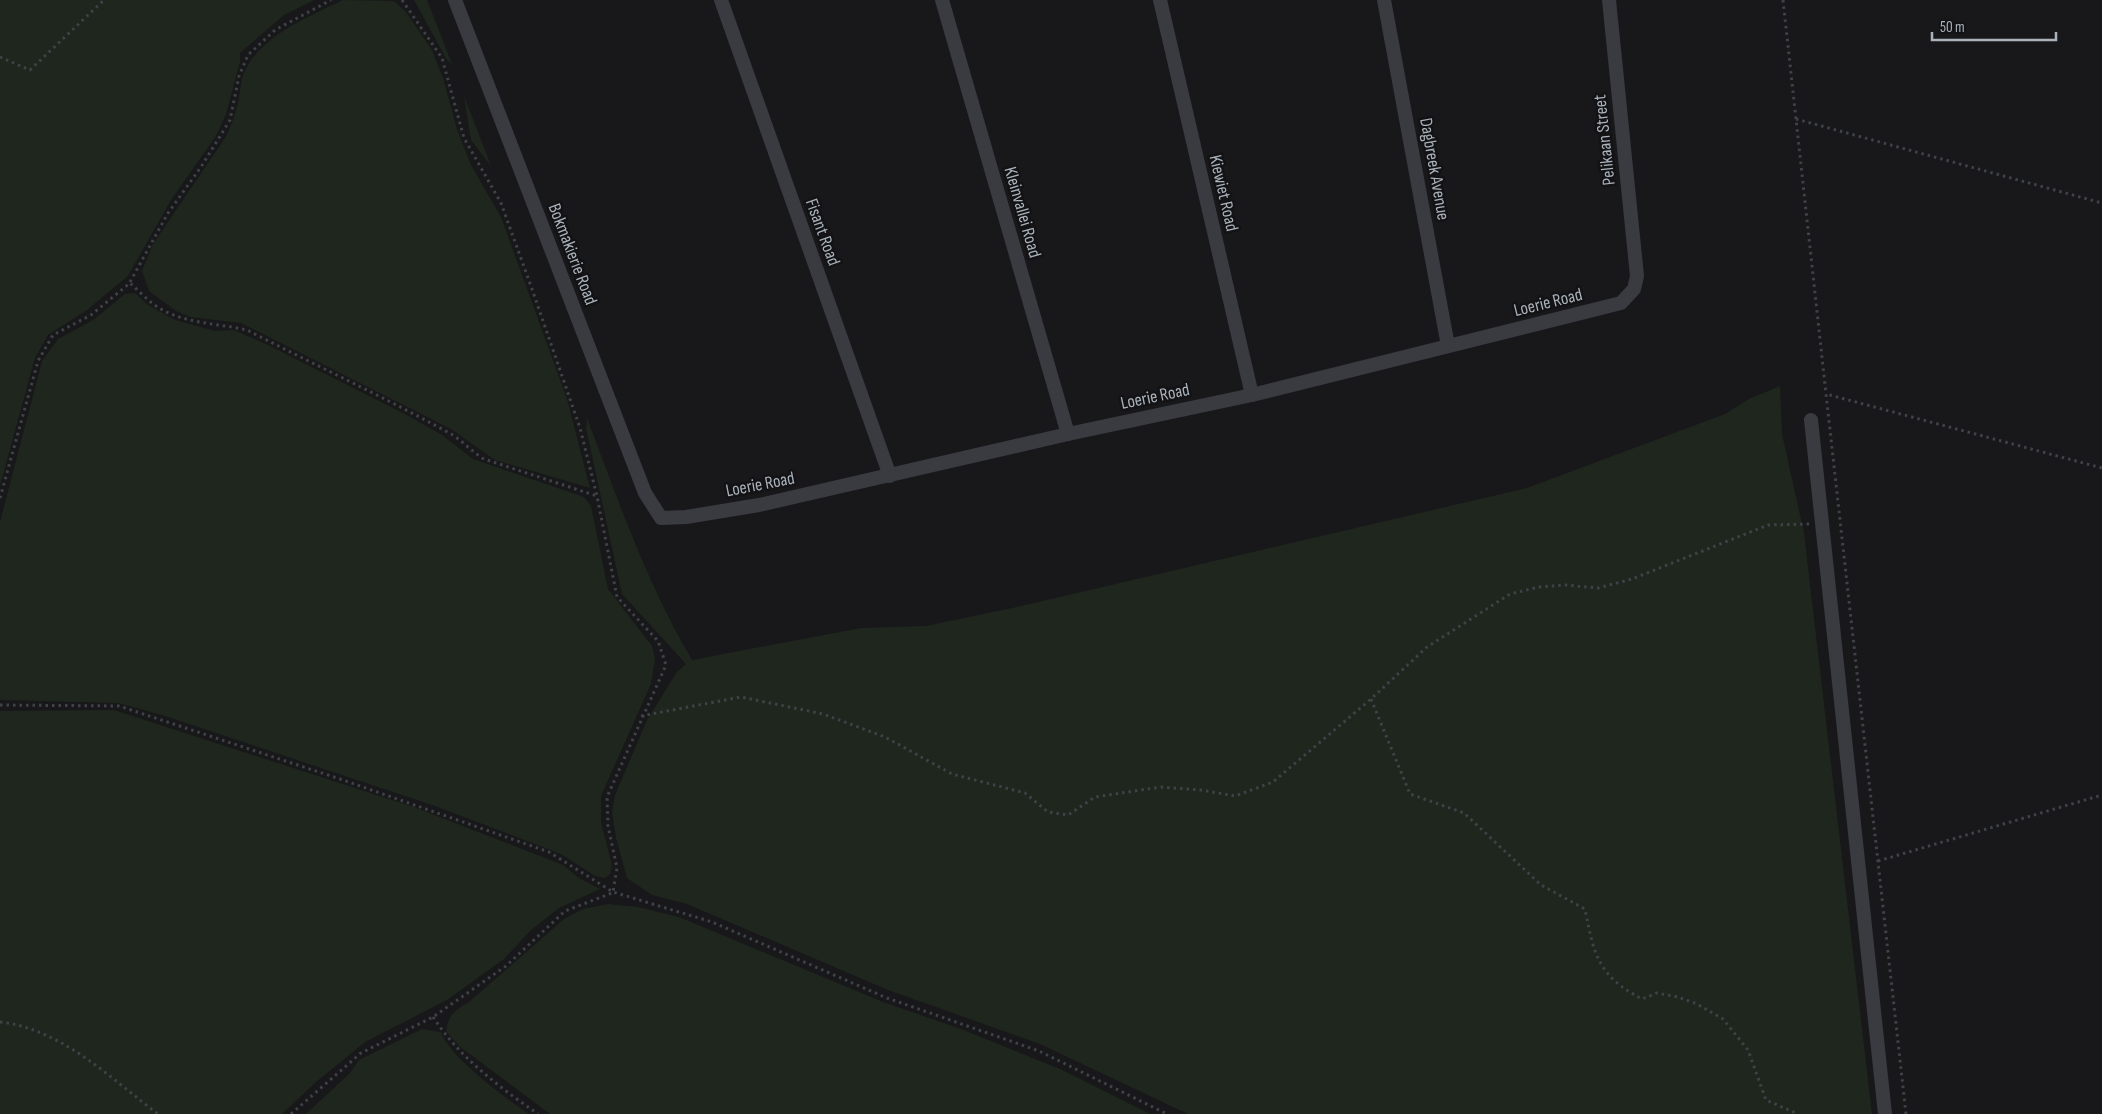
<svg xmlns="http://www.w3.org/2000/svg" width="2102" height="1114" font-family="'Sofia Sans Condensed',sans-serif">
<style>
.green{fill:#1e261e}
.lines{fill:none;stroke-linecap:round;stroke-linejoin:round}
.path{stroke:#3f4247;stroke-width:3;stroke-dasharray:2.5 4;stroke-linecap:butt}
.street{stroke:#393b40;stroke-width:14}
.labels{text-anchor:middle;stroke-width:5;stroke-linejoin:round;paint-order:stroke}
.street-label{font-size:18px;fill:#aab2bb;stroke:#131315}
</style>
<rect width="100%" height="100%" fill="#18181a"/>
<g class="green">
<polygon points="0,0 314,0 284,15 240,53 240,62 226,114 216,136 171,200 128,276 87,310 48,335 35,358 0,486"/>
<path d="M343,0L394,1L406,12L432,50L443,78L457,129L471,165L501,217L567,399L590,488L495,460L451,429L241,323L190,317L176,311L149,291L142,271L153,244L225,138C232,125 236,112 239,98C240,90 241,82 243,75C259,36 308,17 343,0Z"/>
<polygon points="414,0 427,0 452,64 447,60"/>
<polygon points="464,96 491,166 471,140"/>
<polygon points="135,293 148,305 175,320 215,331 234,330 266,344 407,415 442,435 473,459 584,497 591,506 608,589 652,646 655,659 651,684 601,796 601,822 612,866 610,874 605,878 595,876 561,854 435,806 162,715 118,703 0,700 0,522 42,361 58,339 93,320 125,294"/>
<path d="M1780,386L1782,434L1804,533L1872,1114H1188L1040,1044L888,990L687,904L652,895L627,878L616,838L612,812L615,795L647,720L677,672L686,664L622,594L586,428L587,418C618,500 647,584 692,660L861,628L926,626L1021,606L1527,488L1725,414L1749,399Z"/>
<polygon points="114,710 414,807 563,865 579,878 600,889 559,908 530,931 504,959 447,1000 365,1042 316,1082 282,1114 0,1114 0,711"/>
<path d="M608,904L638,907L679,917L883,1002L961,1029L1060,1069L1150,1114H550L459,1046L446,1031C448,1015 455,1010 469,1002L564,919L583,909Z"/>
<path d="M422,1029L441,1032C448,1056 507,1099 529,1114H306L350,1073L359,1060Z"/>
</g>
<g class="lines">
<g class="path">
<polyline points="402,0 442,58 464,138 501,203 532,289 580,428 597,496 617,597 658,641 666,665 607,797 608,826 617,868 613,892"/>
<polyline points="1783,0 1826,394"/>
<polyline points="0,57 30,70 104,0"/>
<polyline points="1796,119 2102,203"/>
<polyline points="130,282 168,213 201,167 230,120 239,76 248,55 275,30 331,0"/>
<path d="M0,498L38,361L53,335L91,315L130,283C138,290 147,300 156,306C183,324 217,323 247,330C315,365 384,397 451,434C463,441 472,452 484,459L597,496"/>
<path d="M1371,699L1410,794L1464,813L1541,885L1585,909C1594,955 1598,976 1642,999L1657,993L1678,997L1697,1004L1723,1019L1748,1050L1766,1100L1798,1114"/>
<polyline points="0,705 119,706 340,779 549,852 613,892 712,922 887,998 1039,1051 1167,1114"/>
<polyline points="641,716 741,697 823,714 885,737 952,774 1025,793 1048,812 1068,815 1095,797 1161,787 1201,790 1235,796 1273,782 1371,699 1427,647 1510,594 1539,587 1565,585 1598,588 1632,579 1768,525 1809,524"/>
<polyline points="1878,861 2102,795"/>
<path d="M433,1017C459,1057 499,1087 538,1114"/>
<path d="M0,1022C62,1029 110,1078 158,1114"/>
<polyline points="291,1114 361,1053 433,1017 506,966 565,911 612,893"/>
<polyline points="1906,1114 1826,394 2102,468"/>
</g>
<g class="street">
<polyline points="455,0 645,493 661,518 686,517 759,505 1068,434 1252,395 1621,303 1634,289 1637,276 1609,0"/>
<polyline points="721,0 890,476"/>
<polyline points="942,0 1068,434"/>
<polyline points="1160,0 1252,395"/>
<polyline points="1384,0 1448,346"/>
<polyline points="1811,420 1885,1114"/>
</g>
</g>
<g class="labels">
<g class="street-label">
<text transform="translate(1604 140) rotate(-96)" y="6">Pelikaan Street</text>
<text transform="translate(1435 169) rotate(80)" y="6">Dagbreek Avenue</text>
<text transform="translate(1224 193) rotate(77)" y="6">Kiewiet Road</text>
<text transform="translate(1023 212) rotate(74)" y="6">Kleinvallei Road</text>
<text transform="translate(823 232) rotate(70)" y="6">Fisant Road</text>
<text transform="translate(573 254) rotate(69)" y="6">Bokmakierie Road</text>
<text transform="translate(1548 302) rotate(-14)" y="6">Loerie Road</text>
<text transform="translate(1155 396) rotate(-12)" y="6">Loerie Road</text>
<text transform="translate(760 484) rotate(-11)" y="6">Loerie Road</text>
</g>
</g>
<path d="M1932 32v8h124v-8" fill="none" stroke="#aab2bb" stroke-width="2.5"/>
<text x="1940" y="32" font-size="15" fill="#aab2bb" stroke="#131315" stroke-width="4" paint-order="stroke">50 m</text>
</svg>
